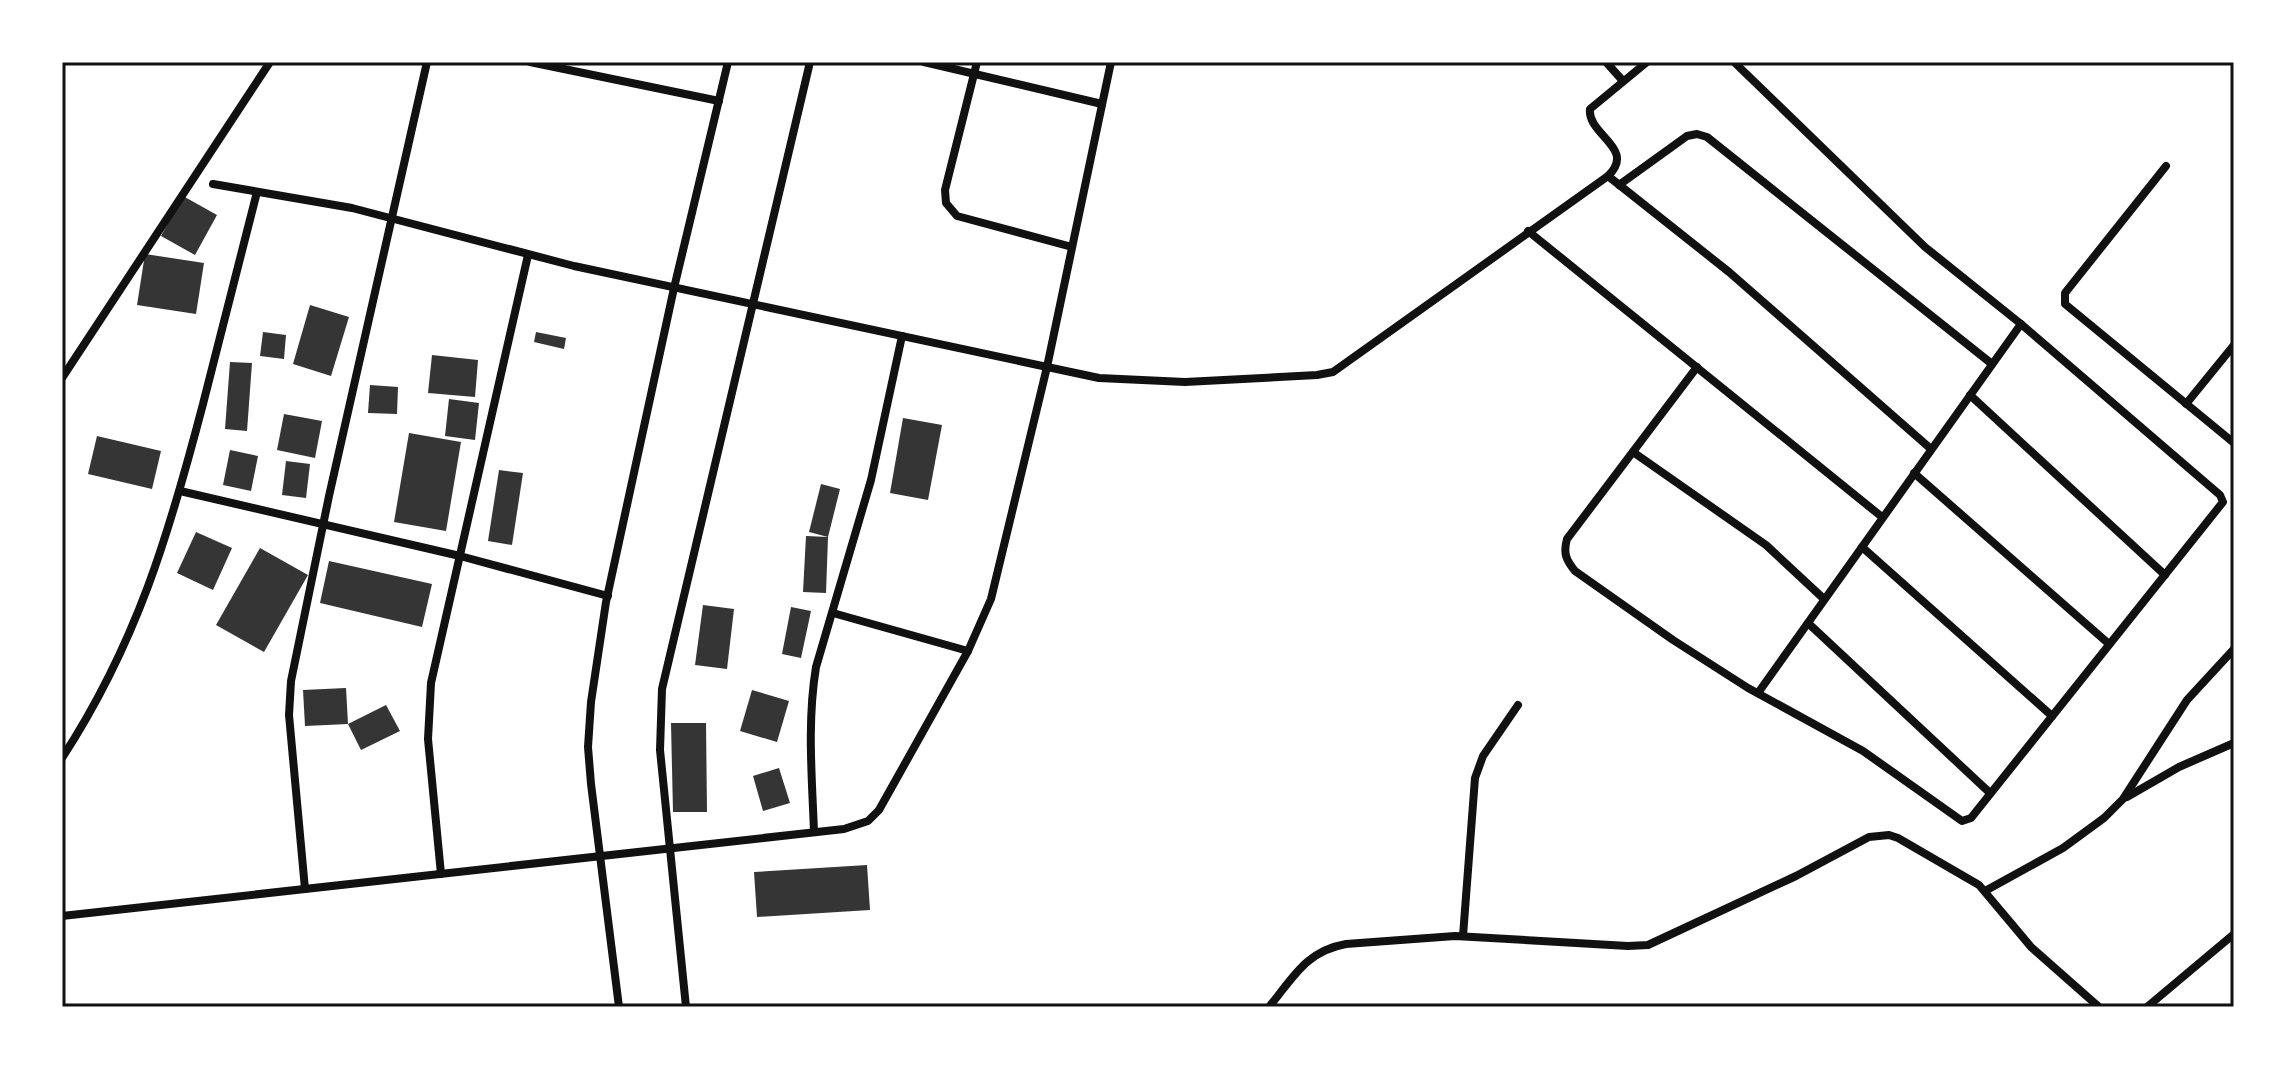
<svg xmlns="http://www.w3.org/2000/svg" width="2296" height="1069" font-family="Commissioner,sans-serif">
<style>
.building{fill:#353535}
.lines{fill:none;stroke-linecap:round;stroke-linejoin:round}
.minor{stroke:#111;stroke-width:8}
.neatline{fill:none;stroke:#111;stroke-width:3}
</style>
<rect width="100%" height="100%" fill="#fff"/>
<g class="building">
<polygon points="183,196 217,215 195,255 161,236"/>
<polygon points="145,254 204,263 196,314 137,305"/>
<polygon points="310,305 349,317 331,376 293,364"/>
<polygon points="263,332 286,335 284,359 260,356"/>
<polygon points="536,332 566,338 564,349 534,342"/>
<polygon points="432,355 478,360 475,397 428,393"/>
<polygon points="230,362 252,363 247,431 225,429"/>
<polygon points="370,385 398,387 397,414 368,413"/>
<polygon points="449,399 479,403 475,440 445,436"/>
<polygon points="284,414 322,421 315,458 277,450"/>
<polygon points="903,418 942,425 928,500 890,493"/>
<polygon points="409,433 461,442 446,531 394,522"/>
<polygon points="97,436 161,451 152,489 88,474"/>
<polygon points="230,450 258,456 251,491 223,485"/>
<polygon points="286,461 310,464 306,498 282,495"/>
<polygon points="499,470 523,473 512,545 488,541"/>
<polygon points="821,484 840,489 828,537 809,532"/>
<polygon points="196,532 232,548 213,590 177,573"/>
<polygon points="806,536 828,537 826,593 803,592"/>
<polygon points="260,548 308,575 264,652 216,625"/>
<polygon points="329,561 432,584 422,627 320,603"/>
<polygon points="703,605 734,609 727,669 695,665"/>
<polygon points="791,607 811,611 801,658 782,654"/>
<polygon points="346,688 348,724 305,726 303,690"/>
<polygon points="752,690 789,701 777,742 740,731"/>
<polygon points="386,705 400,731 361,750 348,724"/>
<polygon points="671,723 706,723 707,812 673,812"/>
<polygon points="779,768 790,803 763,811 753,776"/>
<polygon points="867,865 870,910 757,917 754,872"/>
</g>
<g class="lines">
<g class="minor">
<polyline points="530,62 719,101"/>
<polyline points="924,62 1102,104"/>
<polyline points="977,62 945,190 946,203 957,216 1072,247"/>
<polyline points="1606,62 1623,81"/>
<polyline points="2166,166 2065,293 2065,304 2234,443"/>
<polyline points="1608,176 1729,272 1931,449"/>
<path d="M213,184L352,208L574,266L1099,378L1185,382L1317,375L1333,372L1608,176C1637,148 1587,135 1590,109L1647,62"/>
<polyline points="1619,185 1687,136 1697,134 1707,137 1992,364"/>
<polyline points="1528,231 1882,517"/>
<path d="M1697,367L1567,539C1563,553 1566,560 1575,571L1673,640L1748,688L1863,751L1962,821L1971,818L2223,502L2220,495L2021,324L1925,247L1734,62"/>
<polyline points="62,378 270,62"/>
<polyline points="1970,395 2165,575"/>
<polyline points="2186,404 2234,345"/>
<polyline points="1633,452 1766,545 1824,599"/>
<polyline points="1914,473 2109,644"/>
<polyline points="180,491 460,556 608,596"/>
<polyline points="1862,547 2052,716"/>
<polyline points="833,613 968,651"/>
<polyline points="1808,623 1990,793"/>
<polyline points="1758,693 2021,324"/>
<path d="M62,758C137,643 169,534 203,404C221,333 239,262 257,192"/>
<polyline points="2127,797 2179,767 2234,743"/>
<path d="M814,832C812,777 807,722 816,667L871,480L902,336"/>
<polyline points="441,874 428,739 431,683 528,255"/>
<polyline points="305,889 289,715 291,681 329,496 427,62"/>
<polyline points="1985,891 2063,848 2104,818 2123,799 2187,700 2234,649"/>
<polyline points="62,916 844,829 868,821 879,810 968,651 991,599 1047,367 1111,62"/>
<polyline points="1463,936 1475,778 1483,756 1518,705"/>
<polyline points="619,1007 591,784 588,747 591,702 606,602 674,288 728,62"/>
<polyline points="686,1007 660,750 662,689 810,62"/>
<path d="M1269,1007C1293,978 1306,951 1346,944L1455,936L1628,946L1648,945L1796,876L1869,837L1889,835L1898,838L1979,885L2031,947L2099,1007"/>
<polyline points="2147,1007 2234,934"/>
</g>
</g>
<rect width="2296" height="1069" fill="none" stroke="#ffffff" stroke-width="128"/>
<rect x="64" y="64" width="2168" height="941" class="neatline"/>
</svg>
